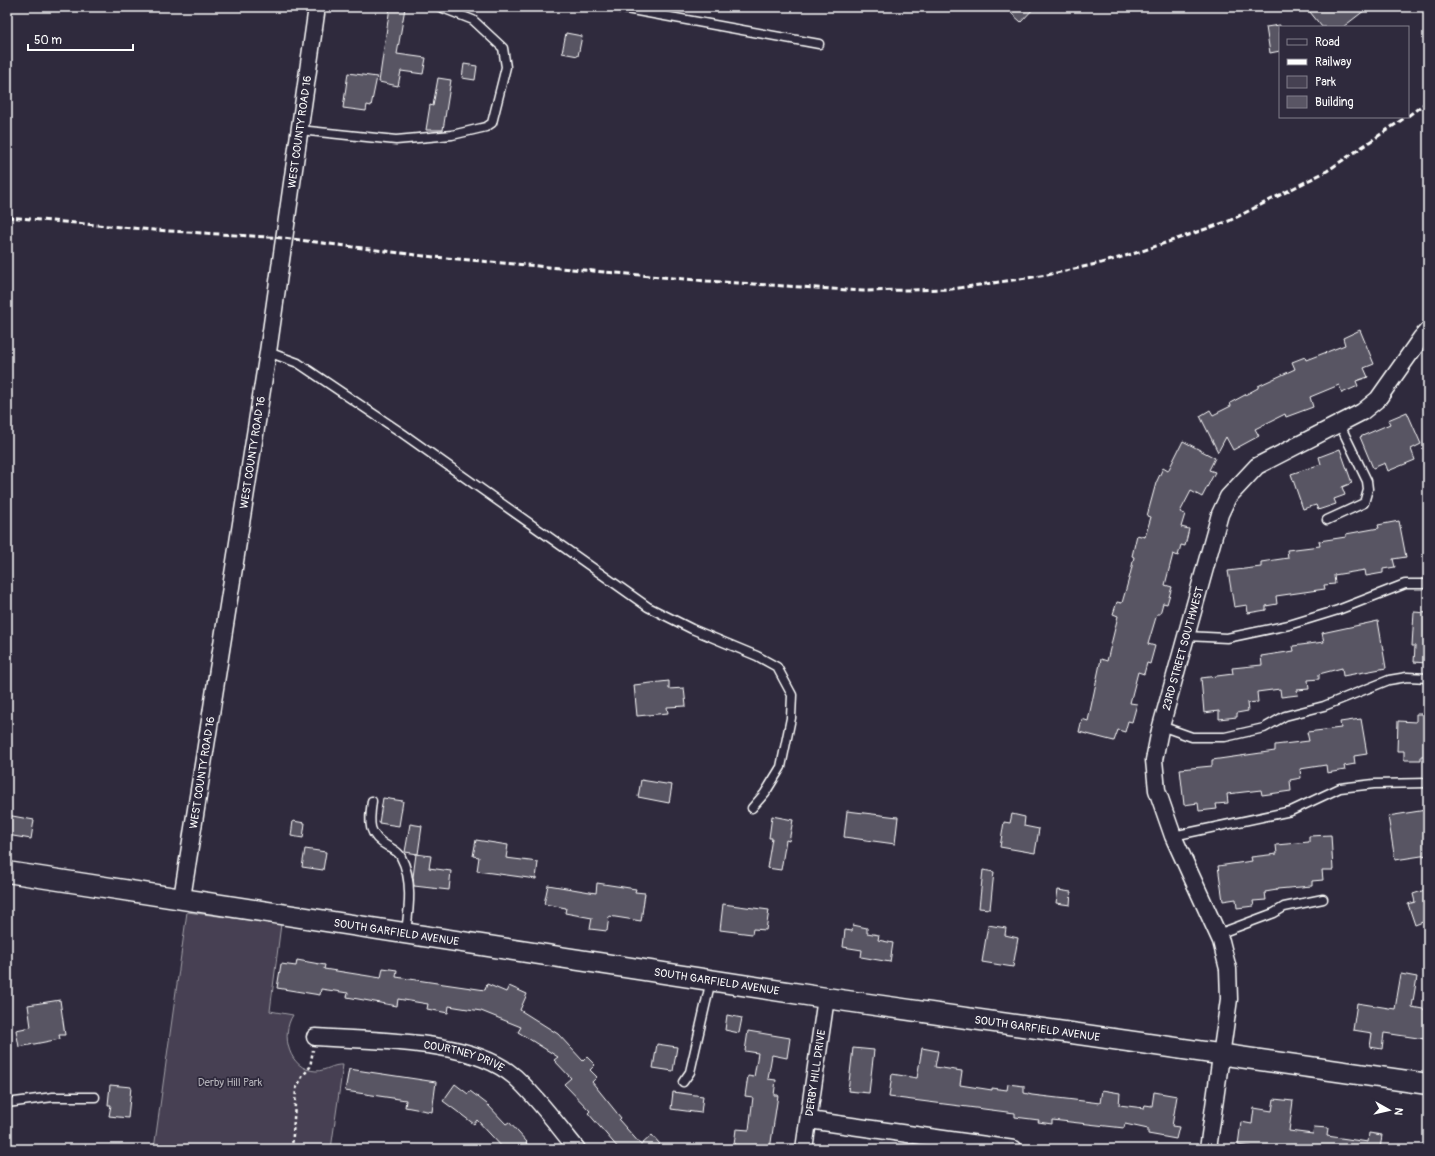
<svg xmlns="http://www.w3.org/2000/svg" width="1435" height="1156" font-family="Pangolin,sans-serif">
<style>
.park{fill:#464152;stroke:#a2a0a8}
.building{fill:#595564;stroke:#fff}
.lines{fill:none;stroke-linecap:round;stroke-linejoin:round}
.service-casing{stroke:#fff;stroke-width:11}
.minor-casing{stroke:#fff;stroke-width:19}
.tertiary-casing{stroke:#fff;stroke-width:23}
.path{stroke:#fff;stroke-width:2.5;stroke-dasharray:3 3;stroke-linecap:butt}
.service{stroke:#2f2a3d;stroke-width:8}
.minor{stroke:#2f2a3d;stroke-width:16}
.tertiary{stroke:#2f2a3d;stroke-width:20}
.rail{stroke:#fff;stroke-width:3;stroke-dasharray:6 3;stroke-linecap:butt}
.labels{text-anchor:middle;stroke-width:3.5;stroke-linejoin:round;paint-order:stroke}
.street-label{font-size:11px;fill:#fff;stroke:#2f2a3d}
.park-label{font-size:11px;fill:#b5b3ba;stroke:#2f2a3d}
</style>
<rect width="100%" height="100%" fill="#2f2a3d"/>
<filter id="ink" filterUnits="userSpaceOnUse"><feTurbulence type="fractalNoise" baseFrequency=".025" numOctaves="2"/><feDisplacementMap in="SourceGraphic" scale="8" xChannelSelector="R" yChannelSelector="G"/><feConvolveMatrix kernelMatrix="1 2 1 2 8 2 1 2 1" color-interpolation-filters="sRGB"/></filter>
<g filter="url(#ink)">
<path class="park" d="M187,912L281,924L270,1011L293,1015C280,1035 289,1070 316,1071C326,1071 333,1064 343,1065L331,1149H154Z"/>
<g class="building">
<polygon points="390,7 405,8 397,54 426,58 423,74 401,71 398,86 379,82"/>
<polygon points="1017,7 1035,7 1021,22 1011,13"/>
<polygon points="1306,7 1369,7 1343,27 1322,27"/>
<polygon points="1280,25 1280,51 1270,53 1266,27"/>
<polygon points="566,33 582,36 578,56 562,53"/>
<polygon points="464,64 477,66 475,80 462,78"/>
<polygon points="348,73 377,77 371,106 367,105 366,111 343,108"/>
<polygon points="438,78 451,80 443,130 426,130 430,105 433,106"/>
<polygon points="1360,330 1374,364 1364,368 1368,377 1356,381 1358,386 1342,393 1339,385 1310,397 1313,407 1286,417 1285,414 1255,429 1259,436 1233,450 1226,437 1218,452 1200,416 1210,410 1213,415 1231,406 1230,403 1258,388 1258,386 1295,369 1292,362 1305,357 1306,360 1345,345 1343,338"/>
<polygon points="1407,412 1421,444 1411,449 1415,460 1388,471 1385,463 1373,468 1360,437 1390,424 1388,420"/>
<polygon points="1183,441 1215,458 1209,470 1215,472 1202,497 1191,491 1180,512 1185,514 1181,527 1189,529 1185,546 1181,545 1178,556 1173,554 1165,585 1172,587 1167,604 1163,603 1160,614 1157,614 1148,644 1155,646 1150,664 1147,663 1144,674 1138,672 1130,703 1137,704 1132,722 1128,721 1125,732 1118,730 1114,741 1079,732 1082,719 1088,721 1101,659 1107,661 1118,616 1113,614 1117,602 1122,603 1130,575 1134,557 1132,556 1137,535 1145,537 1151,517 1147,516 1156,483 1163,468 1168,471"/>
<polygon points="1340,449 1352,483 1342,487 1345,495 1334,499 1336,504 1318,510 1316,505 1303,509 1291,474 1321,464 1319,457"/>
<polygon points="1399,521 1406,557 1393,559 1395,567 1383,569 1383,573 1366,576 1365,570 1334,575 1335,584 1324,585 1325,589 1276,596 1277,604 1266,606 1266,610 1248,613 1247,605 1234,607 1228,571 1261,567 1261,562 1288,558 1287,550 1320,546 1319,541 1346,537 1346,534 1379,528 1378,525"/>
<polygon points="1414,612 1428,613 1428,657 1426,657 1426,663 1414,662 1415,646 1412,646"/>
<polygon points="1378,621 1386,668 1343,676 1342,668 1319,674 1319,679 1308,680 1309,689 1297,690 1298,695 1281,697 1280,689 1257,692 1258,702 1247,703 1248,711 1237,713 1237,717 1219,719 1219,711 1204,713 1201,678 1233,674 1232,668 1262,665 1261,656 1294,651 1293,646 1324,642 1322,633"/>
<polygon points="669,681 669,689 684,688 686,706 667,707 668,713 637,716 634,685"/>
<polygon points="1416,714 1428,714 1428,756 1421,756 1421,760 1404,760 1404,751 1397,751 1398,721 1416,722"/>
<polygon points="1361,719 1367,754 1354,756 1355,764 1344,766 1345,770 1327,773 1326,765 1300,769 1301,778 1290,780 1291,791 1262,795 1261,790 1227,794 1228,803 1216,804 1217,809 1199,811 1198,803 1184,805 1180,769 1212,766 1212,760 1275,751 1275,745 1309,741 1307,732 1341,728 1340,722"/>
<polygon points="641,780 672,785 669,803 638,797"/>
<polygon points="383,798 403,801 399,826 379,823"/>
<polygon points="1426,810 1428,855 1395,860 1388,816"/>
<polygon points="847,811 898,817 895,844 844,837"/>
<polygon points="1012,814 1025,817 1024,826 1039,829 1035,853 1000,847 1004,822 1010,823"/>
<polygon points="7,815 34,820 31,839 7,835"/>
<polygon points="772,816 793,820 789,841 786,840 781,870 767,868 772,838 769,838"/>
<polygon points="293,821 305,823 303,838 291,836"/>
<polygon points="410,824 422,826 418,854 405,852"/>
<polygon points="1331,835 1333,870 1322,870 1323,880 1312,881 1312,886 1277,889 1277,890 1265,892 1266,900 1253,901 1254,906 1237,908 1236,899 1223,901 1218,866 1252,861 1251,857 1277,854 1276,845 1309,842 1309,836"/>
<polygon points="476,840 508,845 506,858 538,862 536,879 477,871 479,857 473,856"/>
<polygon points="305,849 326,852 323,870 302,867"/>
<polygon points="416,854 431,856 429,868 451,871 449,890 414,886 413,877"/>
<polygon points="983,870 994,872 990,909 979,908"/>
<polygon points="597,883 636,889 635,892 645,893 641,921 609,916 607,931 590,929 592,918 565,913 566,908 544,904 548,885 596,893"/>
<polygon points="1428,889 1428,920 1415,925 1408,904 1415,902 1413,894"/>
<polygon points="1058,890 1071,892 1070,905 1056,903"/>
<polygon points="723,904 769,910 766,930 753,929 752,934 720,930"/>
<polygon points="853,925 867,928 867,933 879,935 878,940 893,943 890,962 861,957 862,950 843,947 845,930 852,931"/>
<polygon points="988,925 1006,928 1005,935 1018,938 1013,967 982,962"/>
<polygon points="297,960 325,965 324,969 381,978 383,968 397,970 396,977 485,990 487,984 506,992 509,986 527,994 520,1010 558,1034 583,1061 587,1057 595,1065 590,1070 597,1077 592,1082 621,1118 619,1120 641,1145 652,1135 660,1144 654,1149 619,1149 588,1113 590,1111 564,1084 571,1078 554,1060 558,1057 518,1032 521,1027 481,1011 449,1006 448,1013 427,1009 428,1004 398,999 397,1006 347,997 348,993 321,989 320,995 277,988 281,964 296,966"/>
<polygon points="1401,974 1417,977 1412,1007 1428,1010 1425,1039 1384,1033 1382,1049 1370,1047 1372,1033 1353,1030 1357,1003 1395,1009"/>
<polygon points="60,1000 65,1035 59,1035 60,1039 19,1047 16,1030 31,1027 28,1005"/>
<polygon points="727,1015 742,1018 739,1033 725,1030"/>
<polygon points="748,1031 790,1038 787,1058 772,1055 768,1079 776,1080 774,1095 778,1095 770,1149 748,1149 749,1146 734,1145 736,1129 749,1130 753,1097 745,1096 748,1076 754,1077 758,1053 745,1051"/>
<polygon points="657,1044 677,1047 673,1071 653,1068"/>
<polygon points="853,1048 874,1050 869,1093 848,1091"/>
<polygon points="922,1048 938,1051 935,1067 962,1071 960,1085 992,1090 992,1088 1007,1090 1008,1084 1024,1086 1024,1093 1032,1095 1100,1103 1102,1090 1120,1093 1119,1105 1144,1108 1145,1105 1152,1106 1154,1092 1177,1096 1172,1126 1179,1127 1176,1139 1148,1134 1148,1129 1125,1124 1124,1128 1052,1120 1052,1124 1038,1122 1039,1120 1015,1117 1015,1113 889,1097 892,1074 917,1078"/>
<polygon points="349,1069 436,1082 432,1112 405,1107 406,1100 345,1091"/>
<polygon points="455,1084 468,1094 470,1091 487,1104 506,1124 509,1122 527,1142 526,1143 531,1149 504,1149 477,1120 474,1124 443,1101"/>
<polygon points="110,1085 131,1087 128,1118 109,1116 111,1105 108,1105"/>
<polygon points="673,1092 703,1096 701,1113 671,1109"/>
<polygon points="1274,1099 1293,1101 1289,1131 1313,1134 1314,1127 1328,1128 1327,1136 1368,1142 1369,1133 1382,1135 1380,1149 1284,1149 1266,1146 1266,1149 1262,1149 1238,1145 1241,1122 1252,1124 1254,1108 1272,1111"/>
</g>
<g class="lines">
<g class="service-casing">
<g id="service">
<polyline points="615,7 819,44"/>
<polyline points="299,130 396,140 452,135 486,127 492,123 506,67 503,48 473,20 440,7"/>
<polyline points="268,352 298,363 402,433 648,607 692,629 757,656 777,667 792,695 791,718 781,767 765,793 752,808"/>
<polyline points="1327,520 1364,503 1368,489 1367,481 1339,423"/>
<polyline points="1186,636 1227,638 1289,625 1338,610 1405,584 1428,584"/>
<polyline points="1161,726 1192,737 1225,737 1264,728 1285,716 1324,706 1389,680 1407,677 1428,678"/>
<path d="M372,801C369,823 367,835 389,847C394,850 399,852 401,857C413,879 409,909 406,932"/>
<polyline points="1173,836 1291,811 1340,788 1374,784 1428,783"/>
<polyline points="1218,934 1274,913 1284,907 1323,899"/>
<polyline points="683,1082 690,1072 711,980"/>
<polyline points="7,1103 53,1097 95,1097"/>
</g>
</g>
<g class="minor-casing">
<g id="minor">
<path id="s1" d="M182,898L268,352L317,7"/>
<path id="s2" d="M315,1037C372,1041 471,1038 515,1077C539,1099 557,1125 577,1149"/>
<polyline points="809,1120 1014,1149"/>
<path id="s3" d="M804,1149L826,998"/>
<path id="s4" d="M1208,1149L1229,999L1228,969L1221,941L1173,836L1157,790L1154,760L1160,730L1220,514L1228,497L1257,466L1362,412L1378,399L1421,338L1428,330"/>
</g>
</g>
<g class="tertiary-casing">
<g id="tertiary">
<path id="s5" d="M7,872L826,998L1428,1084"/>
</g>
</g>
<polyline class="path" points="292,1149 296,1089 302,1077 310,1067 313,1050"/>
<use href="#service" class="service"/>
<use href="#minor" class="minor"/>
<use href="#tertiary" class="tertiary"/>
<g class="rail">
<polyline points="1408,116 1428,101"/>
<polyline points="7,217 154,230 284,238 424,256 707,281 863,291 952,289 1047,275 1101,263 1139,252 1229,221 1327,171 1406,117"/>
</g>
</g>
</g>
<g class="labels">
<g class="street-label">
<text dy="4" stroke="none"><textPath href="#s1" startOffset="775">WEST COUNTY ROAD 16</textPath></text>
<text dy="4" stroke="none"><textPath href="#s1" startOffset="451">WEST COUNTY ROAD 16</textPath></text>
<text dy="4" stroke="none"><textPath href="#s4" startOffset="520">23RD STREET SOUTHWEST</textPath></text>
<text dy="4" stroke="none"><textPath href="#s1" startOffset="127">WEST COUNTY ROAD 16</textPath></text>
<text dy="4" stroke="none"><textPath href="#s5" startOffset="394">SOUTH GARFIELD AVENUE</textPath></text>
<text dy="4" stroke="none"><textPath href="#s5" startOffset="718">SOUTH GARFIELD AVENUE</textPath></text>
<text dy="4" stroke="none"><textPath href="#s5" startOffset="1042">SOUTH GARFIELD AVENUE</textPath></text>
<text dy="4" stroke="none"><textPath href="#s2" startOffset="151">COURTNEY DRIVE</textPath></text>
<text dy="4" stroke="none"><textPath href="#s3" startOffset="77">DERBY HILL DRIVE</textPath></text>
</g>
<g class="park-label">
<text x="230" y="1086">Derby Hill Park</text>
</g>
</g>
<rect width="1435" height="1156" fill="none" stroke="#2f2a3d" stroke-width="24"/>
<rect x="12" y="12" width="1411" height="1132" fill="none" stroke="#fff" stroke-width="1.5" filter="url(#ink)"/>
<rect x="1279" y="26" width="130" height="92" fill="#2f2a3d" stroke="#827f8b"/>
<rect x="1287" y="39" width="20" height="6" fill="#2f2a3d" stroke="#827f8b"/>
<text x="1315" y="46" font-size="12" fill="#ffffff">Road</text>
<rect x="1287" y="59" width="20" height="6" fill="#ffffff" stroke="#827f8b"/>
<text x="1315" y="66" font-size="12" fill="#ffffff">Railway</text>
<rect x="1287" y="76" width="20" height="12" fill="#464152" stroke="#827f8b"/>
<text x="1315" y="86" font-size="12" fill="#ffffff">Park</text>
<rect x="1287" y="96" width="20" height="12" fill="#595564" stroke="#827f8b"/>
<text x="1315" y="106" font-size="12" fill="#ffffff">Building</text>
<g transform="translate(1389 1110) rotate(98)" stroke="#2f2a3d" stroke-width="3" paint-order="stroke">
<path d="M0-3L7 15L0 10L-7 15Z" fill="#ffffff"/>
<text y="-6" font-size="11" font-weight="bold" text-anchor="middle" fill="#ffffff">N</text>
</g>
<path d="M28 44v6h105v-6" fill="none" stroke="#ffffff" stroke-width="2"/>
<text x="34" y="44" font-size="12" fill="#ffffff" stroke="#2f2a3d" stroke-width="3" paint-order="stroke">50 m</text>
</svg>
